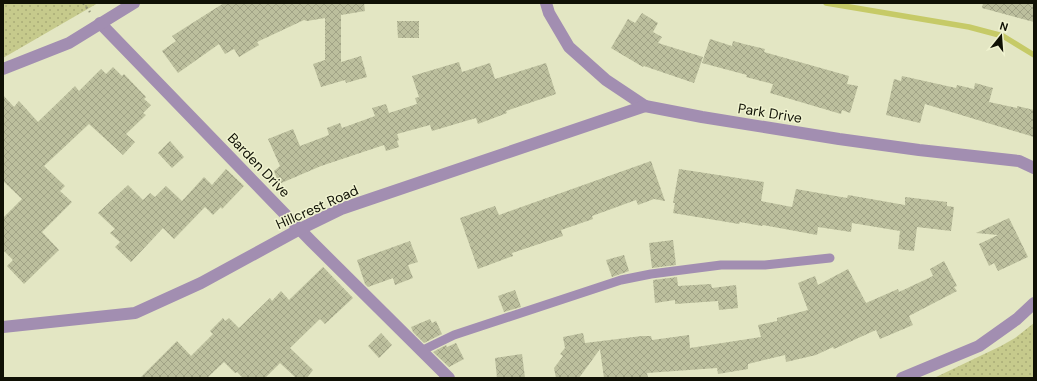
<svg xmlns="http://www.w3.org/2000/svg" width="1037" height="381" font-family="'DM Sans',sans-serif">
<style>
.park{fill:url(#park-dots)}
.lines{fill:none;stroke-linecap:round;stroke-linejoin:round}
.stream{stroke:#c6ca67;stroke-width:5.5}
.building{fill:url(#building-cross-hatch)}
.path{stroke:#93967b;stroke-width:2.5;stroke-dasharray:2 3;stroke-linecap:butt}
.lane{stroke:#a28eb1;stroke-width:9}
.street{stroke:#a28eb1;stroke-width:12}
.labels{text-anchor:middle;stroke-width:3;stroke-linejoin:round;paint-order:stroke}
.street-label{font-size:14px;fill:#101105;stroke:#f0f3d0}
</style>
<defs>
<pattern id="park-dots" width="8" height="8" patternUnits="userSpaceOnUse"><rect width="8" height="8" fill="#c6ca8c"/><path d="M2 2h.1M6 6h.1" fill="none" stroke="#a9ac77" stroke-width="1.8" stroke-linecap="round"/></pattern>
<pattern id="building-cross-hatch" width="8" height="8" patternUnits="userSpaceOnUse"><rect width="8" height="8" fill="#bcbf9d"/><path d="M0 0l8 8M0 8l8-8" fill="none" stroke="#a1a386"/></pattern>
</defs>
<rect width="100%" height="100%" fill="#e3e6c3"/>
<g class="park">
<polygon points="3,3 98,3 3,58"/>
<polygon points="1034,323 1034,378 934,378 1001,346 1015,338"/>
</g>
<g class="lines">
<polyline class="stream" points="826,3 969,27 1003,36 1034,55"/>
</g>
<g class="building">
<polygon points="224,3 364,3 365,11 341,15 341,62 361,56 367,77 346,83 345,80 321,87 313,64 325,60 325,18 307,21 304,20 257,42 259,45 239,57 234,49 225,54 219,44 178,73 162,51 176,41 172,36"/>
<polygon points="983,3 1034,3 1034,22 982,8"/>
<polygon points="642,13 658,23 653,32 662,37 658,43 703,57 694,83 644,66 643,67 611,48 628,19 635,23"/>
<polygon points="397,21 419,21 419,38 398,38"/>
<polygon points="710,39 732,46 733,41 744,44 765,49 764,52 849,76 847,84 858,86 850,113 842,110 841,114 770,93 773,84 746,77 747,75 702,63"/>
<polygon points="459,62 462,72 490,63 495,79 546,63 556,94 506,111 507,113 478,124 476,118 432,131 430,125 397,134 399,140 397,141 399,147 386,151 384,145 321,166 279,184 274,171 280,166 268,139 293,129 300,146 329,135 327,128 340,123 342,128 375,116 372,108 386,104 389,113 417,104 415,98 419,97 412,76"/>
<polygon points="113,67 122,76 124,74 146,97 144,99 151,105 143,113 146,115 126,134 135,142 123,155 89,124 44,166 65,186 60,191 72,202 42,232 59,250 24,284 7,266 13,260 3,250 3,218 22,199 3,181 3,95 14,107 19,101 38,122 75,86 79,91 101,69 106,74"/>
<polygon points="902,76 956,88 957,85 974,89 975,83 993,88 989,102 1017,108 1017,106 1034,110 1034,137 925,104 920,123 886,115 894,79 901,81"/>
<polygon points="170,141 184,157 172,168 158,153"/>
<polygon points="651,161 665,201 654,199 638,205 636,200 592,216 593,219 561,230 563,236 512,253 513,256 478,269 460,218 495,206 499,215"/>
<polygon points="226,169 244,186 222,209 221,207 213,215 205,207 174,239 163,228 131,262 115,247 120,242 110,233 115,229 98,213 128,185 143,200 150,193 155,197 166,186 182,201 204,177 212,185"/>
<polygon points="679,169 764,182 761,201 792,207 796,189 847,198 848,195 905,205 905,197 947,202 947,206 954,207 951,231 917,227 914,251 898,249 900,231 852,223 851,232 818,227 817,235 763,225 762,226 740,222 739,224 673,213 675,203 673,203"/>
<polygon points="1009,218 1028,257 998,271 994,263 989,266 979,244 998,235 976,233"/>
<polygon points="673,240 676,265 652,268 649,243"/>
<polygon points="410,241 418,262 408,265 413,278 395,285 393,278 368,287 365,284 357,260"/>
<polygon points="624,255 629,271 612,277 606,260"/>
<polygon points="944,261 957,286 954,287 957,291 909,316 913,325 880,339 876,330 834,349 833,347 816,355 786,362 785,355 748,364 748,369 718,374 717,368 647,373 648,378 604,378 600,349 579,378 556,378 554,368 563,356 560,354 565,348 563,337 583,333 585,343 642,336 651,336 652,340 689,335 690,348 761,337 758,325 777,321 777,318 808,310 798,283 815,276 818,285 848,269 866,303 898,289 899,292 933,276 930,269"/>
<polygon points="323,267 353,298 325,324 320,319 290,348 313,370 307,378 296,378 280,363 265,378 243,378 237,372 235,373 224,362 207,378 140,378 177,341 191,356 213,334 210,331 223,318 225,321 229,318 239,328 270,298 272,301 281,291 289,300"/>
<polygon points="677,277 678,286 711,284 712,288 736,285 738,308 719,310 718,301 675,304 675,300 655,303 653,280"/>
<polygon points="515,290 521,307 504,312 498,296"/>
<polygon points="430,319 432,323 436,321 442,334 424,343 413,332 411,327"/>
<polygon points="381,333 392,345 379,358 368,346"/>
<polygon points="456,343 464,359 449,367 433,352 446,345 447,347"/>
<polygon points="522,354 525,378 497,378 495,358"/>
</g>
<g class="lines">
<polyline class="path" points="83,3 90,12"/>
<polyline class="lane" points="421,351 454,335 621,280 651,274 721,265 765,265 830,258"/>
<g class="street">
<polyline points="546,3 549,13 569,47 606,80 645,106 702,117 839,139 919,150 1019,161 1034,168"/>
<polyline points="100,23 311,241 449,378"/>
<polyline points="3,69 69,43 134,3"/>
<polyline points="3,327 135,313 201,283 300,229 341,209 645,106"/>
<polyline points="902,378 979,346 1017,319 1034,303"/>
</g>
</g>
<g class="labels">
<g class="street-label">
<text transform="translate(770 113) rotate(9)" y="5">Park Drive</text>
<text transform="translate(259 165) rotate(46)" y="5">Barden Drive</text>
<text transform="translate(317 207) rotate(-24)" y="5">Hillcrest Road</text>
</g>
</g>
<rect width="1037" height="381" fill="none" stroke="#101105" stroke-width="8"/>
<g transform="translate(1001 36) rotate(17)" stroke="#f0f3d0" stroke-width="3" paint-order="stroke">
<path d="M0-3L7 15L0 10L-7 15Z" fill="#101105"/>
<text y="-6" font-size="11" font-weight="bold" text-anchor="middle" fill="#101105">N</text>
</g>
</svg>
